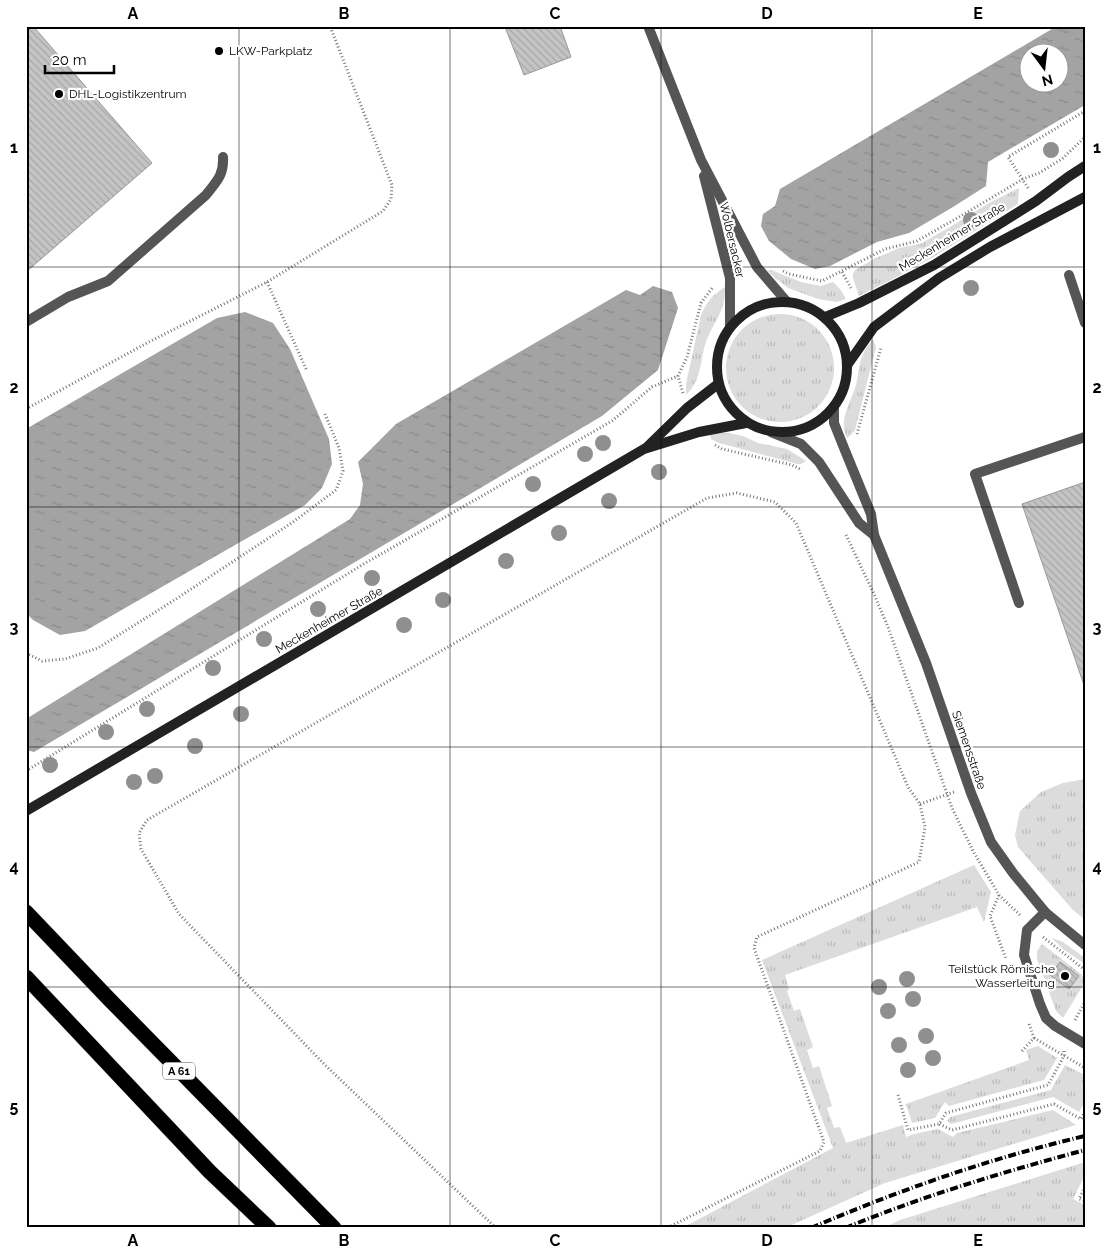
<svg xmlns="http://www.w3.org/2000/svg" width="1111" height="1254" font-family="Raleway,sans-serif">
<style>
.grass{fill:url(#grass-tufts)}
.water{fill:url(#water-ripples);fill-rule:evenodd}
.building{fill:url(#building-back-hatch);stroke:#999}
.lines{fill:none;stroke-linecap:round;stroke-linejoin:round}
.motorway-casing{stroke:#dbdbdb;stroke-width:16}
.path{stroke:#777;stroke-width:3;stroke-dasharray:1 2.5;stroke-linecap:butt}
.service{stroke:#555;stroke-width:10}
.minor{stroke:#555;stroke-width:10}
.secondary{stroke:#222;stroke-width:10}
.motorway{stroke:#000;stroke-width:15}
.rail{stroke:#000;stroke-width:4;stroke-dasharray:8 2.5 1 2.5;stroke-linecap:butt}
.tree{fill:#8f8f8f}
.grid{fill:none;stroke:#000;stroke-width:1;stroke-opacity:0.55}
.poi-dot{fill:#000;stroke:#fff;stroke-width:2}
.labels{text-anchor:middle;stroke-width:4.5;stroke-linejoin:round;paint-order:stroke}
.shield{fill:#fff;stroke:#4c4c4c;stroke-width:1}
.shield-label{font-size:11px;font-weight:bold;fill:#000}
.poi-label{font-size:12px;fill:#000;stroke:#fff;text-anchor:start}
.street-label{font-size:12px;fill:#000;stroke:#fff}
.neatline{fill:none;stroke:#000;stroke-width:2}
.grid-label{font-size:16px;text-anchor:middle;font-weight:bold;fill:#000}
</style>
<defs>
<pattern id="grass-tufts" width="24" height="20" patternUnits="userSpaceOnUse" patternTransform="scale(1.25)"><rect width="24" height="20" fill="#dcdcdc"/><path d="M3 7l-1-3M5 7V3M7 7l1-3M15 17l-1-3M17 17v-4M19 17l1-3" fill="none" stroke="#bbb"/></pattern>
<pattern id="water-ripples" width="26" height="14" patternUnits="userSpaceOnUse" patternTransform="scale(1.25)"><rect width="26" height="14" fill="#a3a3a3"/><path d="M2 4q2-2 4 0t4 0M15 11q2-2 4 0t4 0" fill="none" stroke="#8b8b8b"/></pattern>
<pattern id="building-back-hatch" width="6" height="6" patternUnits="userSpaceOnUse" patternTransform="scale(1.25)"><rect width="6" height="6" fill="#c4c4c4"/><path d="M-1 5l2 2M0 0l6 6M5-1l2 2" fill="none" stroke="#a7a7a7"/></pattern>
</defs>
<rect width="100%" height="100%" fill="#fff"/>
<g class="grass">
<polygon points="1019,188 1018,204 930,259 895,278 859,296 853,278 853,274 855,270 874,259 899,248 920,244 950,227 989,203"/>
<polygon points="771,270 801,282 821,286 833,282 840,289 846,299 837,302 818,299 788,288 775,278 768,271"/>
<path d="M725,287C726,313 712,323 705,345C700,363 701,381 686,395V384L701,315C706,303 713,294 725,287Z"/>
<circle cx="780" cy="368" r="54"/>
<path d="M873,339L876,347L855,430L852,434L847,438C838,420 851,402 856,385C861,364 858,357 873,339Z"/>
<polygon points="714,433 728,433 743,436 758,443 787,449 806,461 801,464 797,464 719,443 711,439 710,435"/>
<polygon points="1085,779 1085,920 1072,909 1018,847 1015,835 1020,811 1041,792 1063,783"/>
<polygon points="974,865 991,892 984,922 977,907 785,975 789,990 787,991 794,1011 800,1009 813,1047 807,1050 813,1068 819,1066 832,1106 827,1108 834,1128 840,1127 846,1143 903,1125 906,1137 914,1134 938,1129 953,1137 957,1133 1053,1110 1076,1125 885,1183 785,1228 682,1228 833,1148 762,960"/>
<polygon points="1052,938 1063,942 1085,958 1085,964 1063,949"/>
<polygon points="1042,944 1081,974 1085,979 1085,982 1063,1018 1056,1011 1037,959 1037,951"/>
<polygon points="1038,1046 1057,1058 1044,1080 949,1106 945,1102 935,1118 912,1123 906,1104 1029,1060 1026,1050"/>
<polygon points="1065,1065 1085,1075 1085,1101 1079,1112 1053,1097 951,1124 947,1121 950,1117 1051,1090"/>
<polygon points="1085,1162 1085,1175 1073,1199 1085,1205 1085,1228 883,1228 900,1220"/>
</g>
<g class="water">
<path d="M1057,26H1085V105L988,162L986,186L953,207L909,233L877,242L830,266L815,269L791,259L769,241L761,226L763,214L775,206L780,189ZM1028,52H1058V82H1028Z"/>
<polygon points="653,286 672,292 678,308 658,370 602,416 34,752 26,750 26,719 350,519 360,505 363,484 358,462 396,424 626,290 640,295"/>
<polygon points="245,312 273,323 290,349 329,439 332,464 322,488 305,505 85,631 60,635 33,620 26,613 26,429 217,318"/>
</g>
<g class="building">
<polygon points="26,26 33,26 152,163 26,272"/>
<polygon points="507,26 560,26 571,57 524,75 505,27"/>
<polygon points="1085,482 1085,688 1022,504"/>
<polygon points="1060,962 1079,976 1069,989 1050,975"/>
</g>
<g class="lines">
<g class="motorway-casing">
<g id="motorway">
<polyline points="26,912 109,999 334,1228"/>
<polyline points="26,977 210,1172 269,1228"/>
</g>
</g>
<g class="path">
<polyline points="1028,188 1008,157 1085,111"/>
<polyline points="783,271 789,274 822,281 885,249 917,241 966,213 1023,179 1039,173 1062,159 1085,137"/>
<polyline points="842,272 851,288"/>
<polyline points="267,282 307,371"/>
<polyline points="683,393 678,376 687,357 701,303 713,287"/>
<polyline points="26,409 147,343 267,282 383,211 391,199 392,185 330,26"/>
<polyline points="857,434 881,348"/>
<polyline points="715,445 722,449 792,465 802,470"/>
<polyline points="846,535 874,594 888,627 952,808 973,851 999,895 1020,915"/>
<polyline points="26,653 42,661 65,659 98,648 176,599 293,522 336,490 343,471 339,448 325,414"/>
<polyline points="26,771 362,565 612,421 652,387 678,376"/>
<polyline points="920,804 954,792"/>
<polyline points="999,895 990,916 1006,959"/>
<polyline points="1043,937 1085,970"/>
<polyline points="1075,1020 1085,1002"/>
<polyline points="1034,1038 1085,1068"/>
<polyline points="1022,1051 1034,1038 1029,1024"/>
<polyline points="1064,1051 1064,1056 1048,1085 946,1113 939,1124 952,1130 1054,1104 1081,1119 1085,1112"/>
<polyline points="898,1095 908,1130 939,1124"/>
<polyline points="1085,1187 1079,1199 1085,1201"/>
<polyline points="496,1228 325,1065 179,914 141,849 139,833 147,820 707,498 737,493 775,502 796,523 908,787 920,804 925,827 919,862 757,937 754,948 824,1142 820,1151 667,1228"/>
</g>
<g class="service">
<polyline points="1069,275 1085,323"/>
<path d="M26,322L68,297L108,281L206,195C217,181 224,175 223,157"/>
<polyline points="834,407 834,423 844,448 871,514 874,535 926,663 971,793 991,842 1013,873 1045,912 1085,945"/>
<polyline points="771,432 801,444 819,462 859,523 874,535"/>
<polyline points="1019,603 975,474 1085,437"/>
<polyline points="1045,912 1027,930 1024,955 1040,1004 1046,1018 1055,1026 1085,1044"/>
</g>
<g class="minor">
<polyline points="648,26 701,160 757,267 787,302"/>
<polyline points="704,176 730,278 730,326"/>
</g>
<g class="secondary">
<circle cx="782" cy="367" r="65"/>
<polyline points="825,317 859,303 934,265 1036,201 1068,177 1085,166"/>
<polyline points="848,364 874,327 939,278 990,247 1085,197"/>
<polyline points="646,448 687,408 718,384"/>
<polyline points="26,811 644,449 699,432 746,423"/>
</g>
<use href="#motorway" class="motorway"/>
<g class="rail">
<path d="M811,1228C899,1190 991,1158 1085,1136"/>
<path d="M845,1228C923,1196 1003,1172 1085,1150"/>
</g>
</g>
<g class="tree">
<circle cx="1051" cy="150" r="8"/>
<circle cx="971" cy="220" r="8"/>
<circle cx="971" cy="288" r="8"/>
<circle cx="603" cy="443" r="8"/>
<circle cx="585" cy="454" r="8"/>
<circle cx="659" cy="472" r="8"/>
<circle cx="533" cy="484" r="8"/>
<circle cx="609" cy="501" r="8"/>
<circle cx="559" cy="533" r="8"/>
<circle cx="506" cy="561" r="8"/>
<circle cx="372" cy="578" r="8"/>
<circle cx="443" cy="600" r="8"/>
<circle cx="318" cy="609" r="8"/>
<circle cx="404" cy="625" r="8"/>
<circle cx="264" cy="639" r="8"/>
<circle cx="213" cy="668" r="8"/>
<circle cx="147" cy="709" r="8"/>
<circle cx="241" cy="714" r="8"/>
<circle cx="106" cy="732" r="8"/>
<circle cx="195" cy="746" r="8"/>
<circle cx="50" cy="765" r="8"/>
<circle cx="155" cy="776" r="8"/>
<circle cx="134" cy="782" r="8"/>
<circle cx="907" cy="979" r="8"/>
<circle cx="879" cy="987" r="8"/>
<circle cx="913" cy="999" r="8"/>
<circle cx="888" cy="1011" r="8"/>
<circle cx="926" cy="1036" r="8"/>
<circle cx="899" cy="1045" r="8"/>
<circle cx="933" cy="1058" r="8"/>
<circle cx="908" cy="1070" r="8"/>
</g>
<path class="grid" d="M239,26V1228M450,26V1228M661,26V1228M872,26V1228M26,267H1085M26,507H1085M26,747H1085M26,987H1085"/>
<g class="poi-dot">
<circle cx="219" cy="51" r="5"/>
<circle cx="59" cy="94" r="5"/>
<circle cx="1065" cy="976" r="5"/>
</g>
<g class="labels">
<rect class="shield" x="163" y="1062.5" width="32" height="17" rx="4"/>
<g class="shield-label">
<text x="179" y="1075">A 61</text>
</g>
<g class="poi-label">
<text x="229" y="55">LKW-Parkplatz</text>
<text x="69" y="98">DHL-Logistikzentrum</text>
<text x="1055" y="973" text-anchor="end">Teilstück Römische<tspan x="1055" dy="14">Wasserleitung</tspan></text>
</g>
<g class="street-label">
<text transform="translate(952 237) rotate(-31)" y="4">Meckenheimer Straße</text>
<text transform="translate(732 240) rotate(77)" y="4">Wolbersacker</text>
<text transform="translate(329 620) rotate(-30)" y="4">Meckenheimer Straße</text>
<text transform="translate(969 750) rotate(71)" y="4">Siemensstraße</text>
</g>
</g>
<rect width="1111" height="1254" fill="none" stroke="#ffffff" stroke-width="55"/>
<g transform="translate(1044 68) rotate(165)"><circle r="24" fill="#ffffff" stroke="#999999"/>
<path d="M0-4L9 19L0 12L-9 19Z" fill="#000000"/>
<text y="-8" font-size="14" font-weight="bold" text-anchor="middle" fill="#000000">N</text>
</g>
<path d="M45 65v8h69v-8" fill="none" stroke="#000000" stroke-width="2.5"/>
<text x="52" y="65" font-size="15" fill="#000000" stroke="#ffffff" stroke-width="4" paint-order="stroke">20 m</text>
<rect x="28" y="28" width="1056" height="1198" class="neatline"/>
<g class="grid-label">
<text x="133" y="19">A</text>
<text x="344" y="19">B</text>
<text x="555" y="19">C</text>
<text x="767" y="19">D</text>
<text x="978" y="19">E</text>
<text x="14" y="153">1</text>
<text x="1097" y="153">1</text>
<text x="14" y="393">2</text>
<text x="1097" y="393">2</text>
<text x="14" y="633">3</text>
<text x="1097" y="633">3</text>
<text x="14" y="872">4</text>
<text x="1097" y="872">4</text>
<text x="14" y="1112">5</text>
<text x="1097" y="1112">5</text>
<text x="133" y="1246">A</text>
<text x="344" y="1246">B</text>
<text x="555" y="1246">C</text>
<text x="767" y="1246">D</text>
<text x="978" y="1246">E</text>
</g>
</svg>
